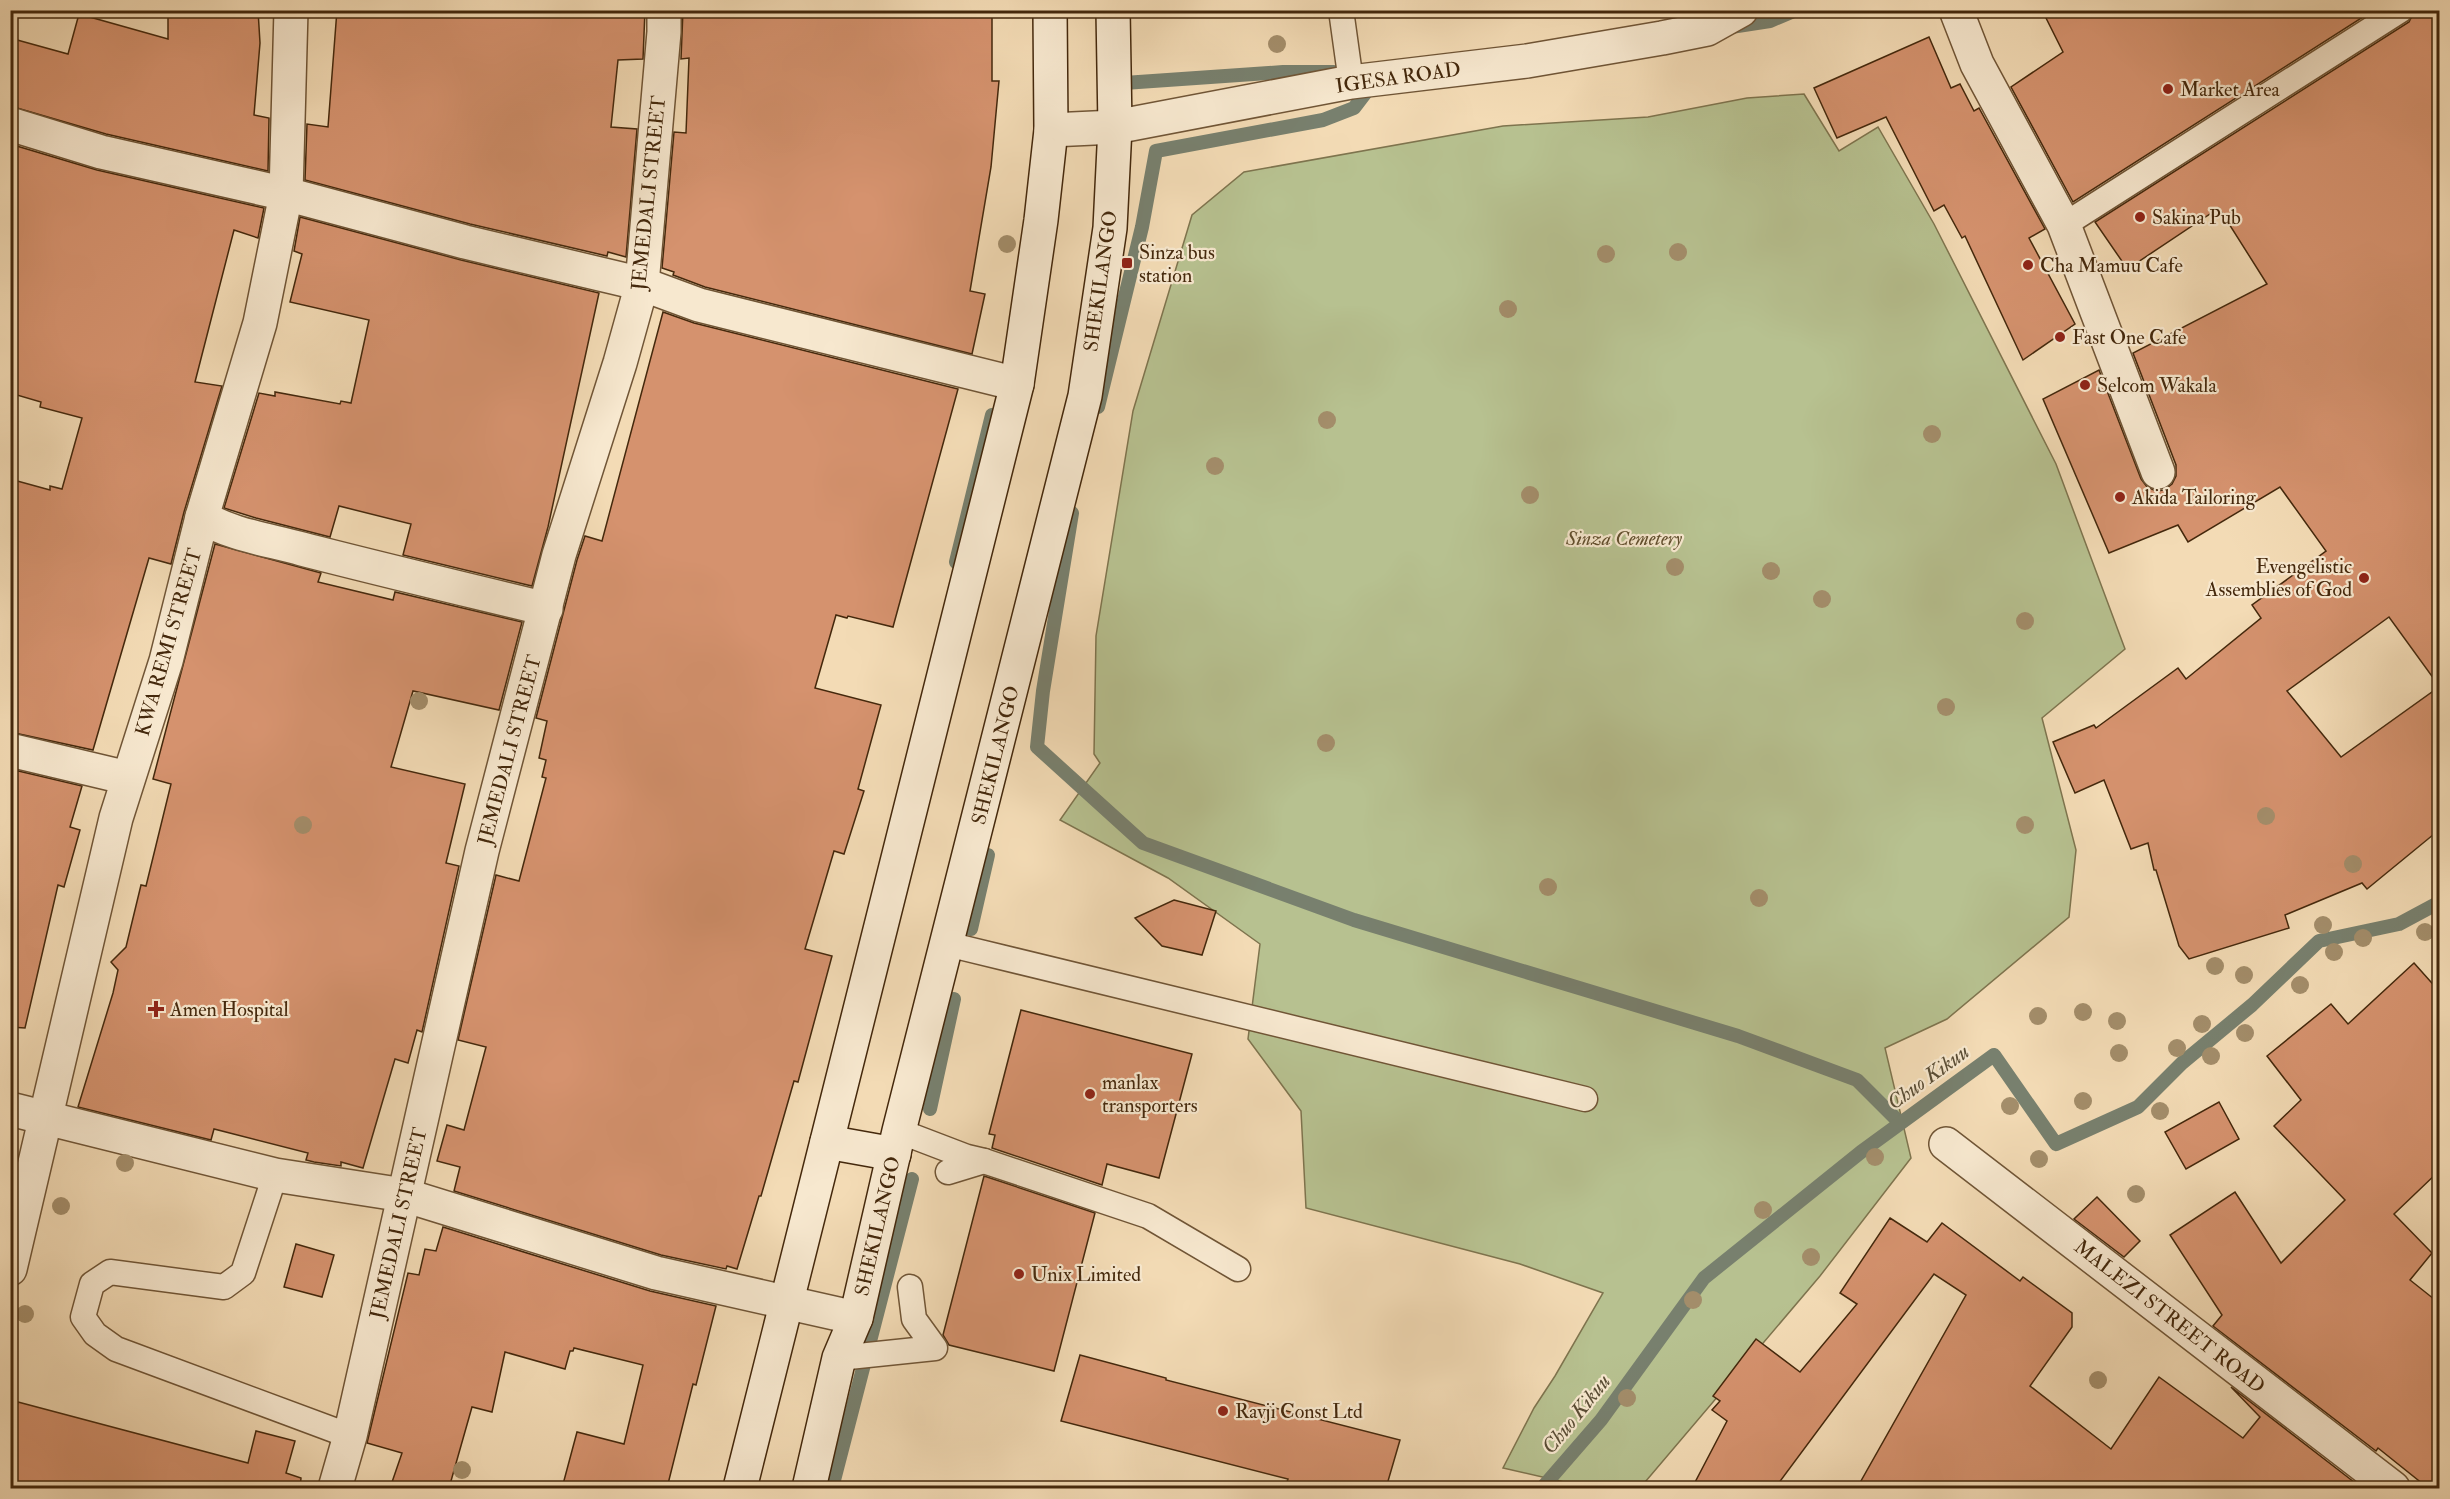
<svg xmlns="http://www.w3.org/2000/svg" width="2450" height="1499" font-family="'IM FELL Double Pica',serif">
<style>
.green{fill:#b7c190;stroke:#7e744e;stroke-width:1.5}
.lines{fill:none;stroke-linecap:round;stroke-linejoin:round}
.stream{stroke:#78806e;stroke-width:14}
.building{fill:#d5926e;stroke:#44280c;stroke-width:1.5}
.lane-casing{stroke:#705536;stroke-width:27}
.street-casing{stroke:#705536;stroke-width:36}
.secondary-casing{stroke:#44280c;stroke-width:36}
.lane{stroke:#f7e8cf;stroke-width:24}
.street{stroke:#f7e8cf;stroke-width:33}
.secondary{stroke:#f7e8cf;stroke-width:33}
.tree{fill:#a38d6a}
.poi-dot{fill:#8f2418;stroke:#f7e8cf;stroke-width:2}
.labels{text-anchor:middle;stroke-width:4.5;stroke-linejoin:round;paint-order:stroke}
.street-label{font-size:20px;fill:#44280c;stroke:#f7e8cf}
.poi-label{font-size:20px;fill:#44280c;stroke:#f7e8cf;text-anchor:start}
.park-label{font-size:20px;font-style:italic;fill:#614e2d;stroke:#f7e8cf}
.water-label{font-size:21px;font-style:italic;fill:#5a4d35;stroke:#f7e8cf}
</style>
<rect width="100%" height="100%" fill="#f3dbb5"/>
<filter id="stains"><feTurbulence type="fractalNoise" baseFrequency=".00333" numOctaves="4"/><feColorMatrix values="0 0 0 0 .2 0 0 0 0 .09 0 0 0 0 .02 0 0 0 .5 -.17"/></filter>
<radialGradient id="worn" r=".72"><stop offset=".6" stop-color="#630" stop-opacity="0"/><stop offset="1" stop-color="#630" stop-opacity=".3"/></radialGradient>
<polygon class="green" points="1804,94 1839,151 1878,127 1934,224 2056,464 2125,649 2042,718 2076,850 2069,917 1947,1019 1885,1048 1911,1158 1820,1276 1640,1488 1590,1488 1503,1468 1534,1408 1555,1376 1603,1293 1520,1264 1306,1208 1301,1111 1248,1039 1260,944 1168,878 1060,820 1100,763 1094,754 1096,636 1133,411 1192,215 1244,172 1503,126 1648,117 1747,98"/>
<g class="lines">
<g class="stream">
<polyline points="1731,27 1770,21 1796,10"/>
<polyline points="1124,73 1124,83 1283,72 1334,72"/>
<polyline points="1098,407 1142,227 1156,151 1323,120 1354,108 1370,87 1375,86"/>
<polyline points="1072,513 1043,691 1037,747 1143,843 1354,920 1738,1036 1857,1080 1900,1123"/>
<polyline points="956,562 992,415"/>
<polyline points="971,929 988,855"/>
<polyline points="930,1109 954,999"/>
<polyline points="832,1488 912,1179"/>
<polyline points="1542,1488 1601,1420 1704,1278 1861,1152 1994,1055 2056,1144 2138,1107 2182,1063 2252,1005 2319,941 2399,924 2440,902"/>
</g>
</g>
<g class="building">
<polygon points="258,10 260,43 254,115 269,118 268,171 106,134 10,106 10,38 68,54 79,14 168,39 168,17"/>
<polygon points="337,10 645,10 643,59 618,60 611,127 637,129 626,257 608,252 607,256 470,224 305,180 307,124 328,127"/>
<polygon points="683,10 992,10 992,81 999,81 991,167 970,291 985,294 972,354 705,287 673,275 674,272 662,268 674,132 686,133 689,58 681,59"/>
<polygon points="2042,10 2374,10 2073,202 2011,87 2063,52"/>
<polygon points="2415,10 2439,10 2439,686 2389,617 2287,691 2341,757 2439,687 2439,830 2367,889 2362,883 2285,915 2289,928 2189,959 2179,946 2156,870 2154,870 2148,843 2131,849 2104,780 2075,793 2053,742 2094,725 2096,728 2178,668 2186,679 2261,618 2252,605 2326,551 2280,487 2188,542 2178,525 2109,553 2043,399 2099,370 2141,479 2147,487 2156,491 2164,490 2172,484 2176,476 2176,465 2133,353 2267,284 2219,208 2132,266 2130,264 2126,267 2095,222 2409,22"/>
<polygon points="1929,37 1951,88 1960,84 1974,111 1979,108 2045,229 2029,238 2075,324 2023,360 1965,236 1962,238 1944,205 1934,211 1886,117 1837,138 1814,88"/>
<polygon points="10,144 97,170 264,208 258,238 234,230 195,382 222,386 184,512 171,564 149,558 93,750 10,732 10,479 50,490 50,486 62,489 82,418 40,407 41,402 10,393"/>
<polygon points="300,217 461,260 599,293 548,527 532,586 403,555 411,524 339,506 330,537 256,518 224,508 259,393 275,396 275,392 340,404 341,401 351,403 369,320 290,302 302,254 294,251"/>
<polygon points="663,312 694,323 958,389 893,627 848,616 847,618 836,615 815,688 881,705 858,789 864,791 844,854 834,851 805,949 832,956 798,1082 794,1081 761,1196 759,1196 737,1269 727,1266 726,1269 661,1255 454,1191 460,1167 437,1161 447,1125 464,1130 486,1047 458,1040 496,875 519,881 546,778 542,777 546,760 539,758 547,721 536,718 577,560 585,536 602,541"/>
<polygon points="215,544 321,573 318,582 393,600 395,592 522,622 499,710 413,691 391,767 465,784 446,863 459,866 422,1032 417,1030 408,1063 395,1059 363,1168 341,1162 341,1166 314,1162 306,1160 308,1153 214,1129 211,1140 78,1107 113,993 118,970 111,962 126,947 141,885 146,886 171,784 153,779"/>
<polygon points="10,769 82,786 70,827 80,830 64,887 58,885 25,1028 10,1027"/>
<polygon points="1174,900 1216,911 1202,955 1162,946 1135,918"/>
<polygon points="2414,963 2439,991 2439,1171 2394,1214 2432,1253 2410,1280 2439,1303 2439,1488 2428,1488 2378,1448 2376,1451 2213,1326 2222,1315 2170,1235 2235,1192 2281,1263 2345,1200 2274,1126 2301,1100 2267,1056 2331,1004 2348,1024"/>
<polygon points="1021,1010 1192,1054 1159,1178 1107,1164 1102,1185 992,1148 995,1135 989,1134"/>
<polygon points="2219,1102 2239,1139 2186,1169 2165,1132"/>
<polygon points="984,1176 1095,1213 1054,1371 949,1345 943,1335"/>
<polygon points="2097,1197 2140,1241 2124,1257 2074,1219"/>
<polygon points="1890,1218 1927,1242 1942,1223 2020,1281 2023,1277 2072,1313 2072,1327 2030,1386 2111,1449 2159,1377 2243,1438 2260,1417 2231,1387 2354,1482 2349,1488 1857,1488 1966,1295 1934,1274 1775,1488 1692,1488 1727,1421 1712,1410 1720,1401 1713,1396 1756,1339 1800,1372 1857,1304 1840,1293"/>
<polygon points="443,1227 650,1291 716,1306 696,1385 693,1384 667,1488 562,1488 577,1432 624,1444 643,1365 574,1348 573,1351 570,1351 565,1369 505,1352 492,1412 472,1407 449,1488 390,1488 402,1453 367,1443 408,1273 419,1275 425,1249 436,1251"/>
<polygon points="296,1244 334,1255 322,1297 284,1287"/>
<polygon points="1080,1355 1166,1378 1166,1380 1400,1440 1386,1488 1285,1488 1288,1479 1061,1421"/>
<polygon points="18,1402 248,1463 256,1431 295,1441 286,1473 301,1478 300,1488 10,1488 10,1434"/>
</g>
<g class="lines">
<g class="lane-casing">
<g id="lane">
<polyline points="1341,10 1351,82"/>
<polyline points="2064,225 2401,10"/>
<polyline points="947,944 1585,1099"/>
<polyline points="899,1131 967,1157 984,1161 948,1172"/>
<polyline points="984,1161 1148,1216 1238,1269"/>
<polyline points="275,1175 243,1273 224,1287 110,1272 92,1284 83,1317 95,1334 116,1349 350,1436"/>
<polyline points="839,1358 935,1348 914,1319 910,1287"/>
</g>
</g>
<g class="street-casing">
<g id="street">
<polyline points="1956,10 1977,64 2064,225 2158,472"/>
<polyline points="10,124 101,152 286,194 465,242 642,284 699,305 1017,384"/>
<polyline points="1051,130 1115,127 1351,82 1527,61 1662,38 1707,29 1741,10"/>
<path d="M202,517C231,535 270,540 302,549C383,570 464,589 546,609"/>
<polyline points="10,750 128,778"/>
<polyline points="10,1109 275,1175 404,1195 656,1273 856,1318"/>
<polyline points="1946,1144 2393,1488"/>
<polyline points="10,1269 116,818 166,661 202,517 260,323 286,194 291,10"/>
<polyline points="335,1488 350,1436 482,851 559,555 620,363 642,284 664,32 664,10"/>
</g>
</g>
<g class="secondary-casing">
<g id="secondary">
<polyline points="827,1142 894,1154"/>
<polyline points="740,1488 1017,384 1041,220 1051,130 1050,10"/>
<polyline points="809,1488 839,1358 856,1318 899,1131 1085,396 1110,228 1115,127 1113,10"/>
</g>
</g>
<use href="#lane" class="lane"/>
<use href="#street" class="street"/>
<use href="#secondary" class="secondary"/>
</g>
<g class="tree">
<circle cx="1277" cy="44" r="9"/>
<circle cx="1007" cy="244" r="9"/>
<circle cx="1678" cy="252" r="9"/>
<circle cx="1606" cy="254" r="9"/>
<circle cx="1508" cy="309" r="9"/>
<circle cx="1327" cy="420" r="9"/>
<circle cx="1932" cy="434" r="9"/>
<circle cx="1215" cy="466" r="9"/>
<circle cx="1530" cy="495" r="9"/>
<circle cx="1675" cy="567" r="9"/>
<circle cx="1771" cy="571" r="9"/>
<circle cx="1822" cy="599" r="9"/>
<circle cx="2025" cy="621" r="9"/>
<circle cx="419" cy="701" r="9"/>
<circle cx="1946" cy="707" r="9"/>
<circle cx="1326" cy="743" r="9"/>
<circle cx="2266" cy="816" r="9"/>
<circle cx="303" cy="825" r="9"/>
<circle cx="2025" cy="825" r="9"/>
<circle cx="2353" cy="864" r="9"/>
<circle cx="1548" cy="887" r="9"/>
<circle cx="1759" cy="898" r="9"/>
<circle cx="2323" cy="925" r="9"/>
<circle cx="2425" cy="932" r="9"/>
<circle cx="2363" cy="938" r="9"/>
<circle cx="2334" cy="952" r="9"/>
<circle cx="2215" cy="966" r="9"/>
<circle cx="2244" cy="975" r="9"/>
<circle cx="2300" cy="985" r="9"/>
<circle cx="2083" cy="1012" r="9"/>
<circle cx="2038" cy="1016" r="9"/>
<circle cx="2117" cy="1021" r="9"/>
<circle cx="2202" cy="1024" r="9"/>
<circle cx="2245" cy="1033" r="9"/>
<circle cx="2177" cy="1048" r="9"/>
<circle cx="2119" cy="1053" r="9"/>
<circle cx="2211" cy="1056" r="9"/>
<circle cx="2083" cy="1101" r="9"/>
<circle cx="2010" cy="1106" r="9"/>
<circle cx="2160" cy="1111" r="9"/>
<circle cx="1875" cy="1157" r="9"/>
<circle cx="2039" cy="1159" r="9"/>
<circle cx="125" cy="1163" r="9"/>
<circle cx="2136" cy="1194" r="9"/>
<circle cx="61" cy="1206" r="9"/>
<circle cx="1763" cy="1210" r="9"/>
<circle cx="1811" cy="1257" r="9"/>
<circle cx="1693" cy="1300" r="9"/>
<circle cx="25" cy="1314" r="9"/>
<circle cx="2098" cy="1380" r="9"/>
<circle cx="1627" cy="1398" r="9"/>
<circle cx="462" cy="1470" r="9"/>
</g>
<g class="poi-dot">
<circle cx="2168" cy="89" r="6"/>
<circle cx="2140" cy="217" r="6"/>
<rect x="1121" y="257" width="12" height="12" rx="3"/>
<circle cx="2028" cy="265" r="6"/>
<circle cx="2060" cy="337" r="6"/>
<circle cx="2085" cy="385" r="6"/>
<circle cx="2120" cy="497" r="6"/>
<circle cx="2364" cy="578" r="6"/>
<path d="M153 1000h6v6h6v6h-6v6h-6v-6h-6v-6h6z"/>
<circle cx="1090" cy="1094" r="6"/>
<circle cx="1019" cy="1274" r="6"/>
<circle cx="1223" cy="1411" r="6"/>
</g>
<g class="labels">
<g class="street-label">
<text transform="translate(1398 77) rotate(-8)" y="7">IGESA ROAD</text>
<text transform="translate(648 193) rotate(-84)" y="7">JEMEDALI STREET</text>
<text transform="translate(1100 281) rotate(-82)" y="7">SHEKILANGO</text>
<text transform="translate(168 642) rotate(-74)" y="7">KWA REMI STREET</text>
<text transform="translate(509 750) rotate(-75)" y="7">JEMEDALI STREET</text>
<text transform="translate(995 755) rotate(-76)" y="7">SHEKILANGO</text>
<text transform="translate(398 1223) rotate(-77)" y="7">JEMEDALI STREET</text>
<text transform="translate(877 1226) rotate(-77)" y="7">SHEKILANGO</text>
<text transform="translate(2170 1316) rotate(38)" y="7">MALEZI STREET ROAD</text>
</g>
<g class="poi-label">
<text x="2180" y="96">Market Area</text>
<text x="2152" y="224">Sakina Pub</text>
<text x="1139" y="259">Sinza bus<tspan x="1139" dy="23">station</tspan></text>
<text x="2040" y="272">Cha Mamuu Cafe</text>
<text x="2072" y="344">Fast One Cafe</text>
<text x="2097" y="392">Selcom Wakala</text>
<text x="2132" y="504">Akida Tailoring</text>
<text x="2352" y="573" text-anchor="end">Evengelistic<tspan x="2352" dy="23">Assemblies of God</tspan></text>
<text x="170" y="1016">Amen Hospital</text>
<text x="1102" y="1089">manlax<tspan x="1102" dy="23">transporters</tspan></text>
<text x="1031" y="1281">Unix Limited</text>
<text x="1235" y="1418">Ravji Const Ltd</text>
</g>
<g class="park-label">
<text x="1624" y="545">Sinza Cemetery</text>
</g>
<g class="water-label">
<text transform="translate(1928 1077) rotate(-36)" y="7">Chuo Kikuu</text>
<text transform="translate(1576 1414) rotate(-51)" y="7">Chuo Kikuu</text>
</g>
</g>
<rect width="2450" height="1499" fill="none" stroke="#f3dbb5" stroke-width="36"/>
<rect x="12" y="12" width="2426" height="1475" fill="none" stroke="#44280c" stroke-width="3"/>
<rect x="18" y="18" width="2414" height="1463" fill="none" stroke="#44280c" stroke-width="1.5"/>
<rect width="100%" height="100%" filter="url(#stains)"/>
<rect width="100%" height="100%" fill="url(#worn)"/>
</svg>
